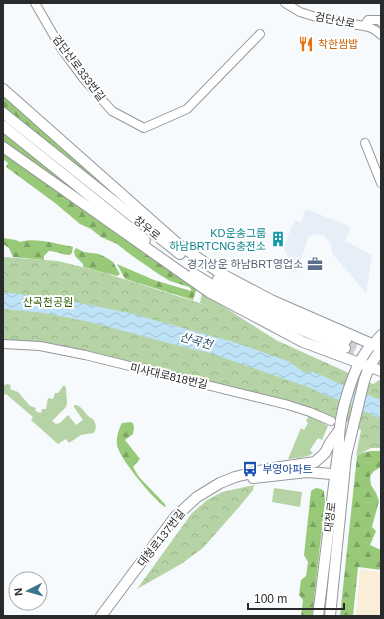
<svg xmlns="http://www.w3.org/2000/svg" width="384" height="619" font-family="Helvetica,'Noto Sans KR',sans-serif">
<style>
.built{fill:#e6eef7}
.education{fill:#faeed9}
.grass{fill:#b5d3a4}
.forest{fill:url(#forest-firs)}
.park{fill:url(#park-crowns)}
.water{fill:url(#water-waves)}
.lines{fill:none;stroke-linecap:round;stroke-linejoin:round}
.major-tunnel{stroke:#ced0d3;stroke-width:10;stroke-dasharray:10 5;stroke-linecap:butt}
.minor-casing{stroke:#95979a;stroke-width:10}
.major-casing{stroke:#95979a;stroke-width:12}
.minor{stroke:#fff;stroke-width:8}
.major{stroke:#fff;stroke-width:10}
.labels{text-anchor:middle;stroke-width:4;stroke-linejoin:round;paint-order:stroke}
.street-label{font-size:11px;fill:#292a2b;stroke:#fff}
.food-label{font-size:11px;fill:#c56008;stroke:#fff;text-anchor:start}
.culture-label{font-size:11px;fill:#0d838f;stroke:#fff;text-anchor:end}
.service-label{font-size:11px;fill:#4e5e75;stroke:#fff;text-anchor:end}
.park-label{font-size:11px;fill:#335e09;stroke:#fff}
.transit-label{font-size:11px;fill:#164399;stroke:#fff;text-anchor:start}
.water-label{font-size:12px;font-style:italic;fill:#295469;stroke:#fff}
</style>
<defs>
<pattern id="forest-firs" width="22" height="20" patternUnits="userSpaceOnUse"><rect width="22" height="20" fill="#98c979"/><path d="M5 1l3.5 6h-7zM16 11l3.5 6h-7z" fill="#7ca363"/></pattern>
<pattern id="park-crowns" width="20" height="18" patternUnits="userSpaceOnUse"><rect width="20" height="18" fill="#b5d3a4"/><path d="M2 6a3 3 0 1 1 6 0M12 15a3 3 0 1 1 6 0" fill="none" stroke="#9cb58d"/></pattern>
<pattern id="water-waves" width="16" height="10" patternUnits="userSpaceOnUse"><rect width="16" height="10" fill="#bee2f6"/><path d="M0 5q4-4 8 0t8 0" fill="none" stroke="#a3c2d3"/></pattern>
</defs>
<rect width="100%" height="100%" fill="#f7fafd"/>
<polygon class="built" points="306,209 351,227 345,241 372,255 366,293 332,253 331,243 324,236 314,234 308,238 296,273 283,268 288,257 284,248 289,233 295,220 301,222"/>
<polygon class="education" points="360,569 381,572 381,616 356,616"/>
<g class="grass">
<polygon points="202,293 237,315 200,303"/>
<path d="M3,384L5,385L7,384L11,385L10,389L18,392L30,406L36,408L35,411L41,413L42,409H46L48,398L53,399L55,393H58L64,385L66,388L67,403L66,407L52,421L56,424L60,423L68,415L76,425L83,420L74,407V405C84,405 84,416 93,419C96,424 97,427 94,433L81,435L69,443L66,439L58,444L31,420L33,417L6,394L3,395Z"/>
<path d="M309,415L328,426L322,440L318,438L310,450L313,453C306,458 297,458 288,459L301,428L304,430L308,423L306,421Z"/>
<polygon points="274,488 302,492 300,507 272,502"/>
</g>
<g class="forest">
<polygon points="3,93 144,219 3,108"/>
<polygon points="3,131 104,212 3,143"/>
<polygon points="3,151 197,288 193,300 125,279 117,264 154,280 191,291 191,289 189,287 170,281 160,275 131,255 117,244 101,237 91,229 80,224 55,203 6,167 8,163 3,159"/>
<path d="M3,238L16,240L20,242C34,237 58,244 73,247L72,253L70,255C62,255 57,251 49,251L44,256V260L13,257L9,248L3,244Z"/>
<polygon points="76,248 84,252 99,254 107,258 113,262 120,274 117,276 83,267 83,264 75,256 74,251"/>
<path d="M130,422L133,423L134,428L133,434L125,440L140,459L133,467L139,477L164,503L166,506L165,507C154,500 117,456 117,444C116,438 119,428 122,423Z"/>
<polygon points="371,451 381,451 381,467 374,471 370,476 371,485 376,493 379,501 372,527 376,531 370,545 381,550 381,570 358,567 353,616 340,616 357,456 362,453"/>
<polygon points="316,488 321,489 324,491 325,502 312,616 301,616 303,600 299,595 301,580 306,576 308,562 304,555 311,491"/>
</g>
<g class="park">
<polygon points="3,257 58,261 98,271 235,314 276,340 373,384 381,379 381,448 371,448 356,456 361,430 345,421 312,410 3,340"/>
<polygon points="254,485 253,490 239,507 203,548 181,564 137,589 192,513 207,500 222,492"/>
</g>
<polygon class="water" points="3,292 61,299 129,313 237,343 290,362 305,373 314,372 330,379 331,380 381,400 381,419 340,400 329,397 325,394 324,395 319,392 318,393 317,391 308,387 207,352 191,349 90,322 44,313 3,309"/>
<g class="lines">
<g class="major-tunnel">
<polyline points="348,341 381,354"/>
<polyline points="345,348 381,362"/>
</g>
<g class="minor-casing">
<g id="minor">
<polyline points="35,3 61,48 83,78 112,111 144,128 187,109 260,34"/>
<polyline points="285,3 300,12 316,17 369,27 375,30 381,35"/>
<polyline points="364,26 368,20 379,20 381,22"/>
<polyline points="365,143 381,183"/>
<polyline points="3,344 40,346 85,355 288,405 310,412 331,421"/>
<polyline points="372,344 381,334"/>
</g>
</g>
<g class="major-casing">
<g id="major">
<polyline points="3,89 178,244 220,273 271,300 381,348"/>
<polyline points="3,113 180,254"/>
<polyline points="3,126 145,240"/>
<polyline points="3,147 209,292 303,342 381,371"/>
<path d="M194,274C242,304 293,327 345,348"/>
<path d="M218,279C259,304 302,323 346,340"/>
<polyline points="253,478 307,472 344,475"/>
<polyline points="101,616 175,517 197,497 220,483 235,477 267,469 315,462 325,453 330,443 338,432"/>
<path d="M318,616L339,444C338,416 353,365 372,344"/>
<polyline points="330,616 346,456 364,381 369,367 381,349"/>
</g>
</g>
<use href="#minor" class="minor"/>
<use href="#major" class="major"/>
</g>
<defs>
<g id="restaurant-bare" transform="scale(1.2)"><path d="M-5-6h1v4h1v-4h1v4h1v-4h1v5L-1.5 .5V6h-2V.5L-5-1ZM5-6V6H3V1.5H1.5Q1.5-4 5-6Z" fill="#e8710a" stroke="#fff" stroke-width="2.5" paint-order="stroke"/></g>
<g id="building-bare" transform="scale(1.2)"><path d="M-4-6H4V6H1V3H-1V6H-4ZM-2.5-4.3h1.7v1.8h-1.7ZM.8-4.3h1.7v1.8H.8ZM-2.5-1h1.7V.8h-1.7ZM.8-1h1.7V.8H.8Z" fill="#0f9aa8" stroke="#fff" stroke-width="2.5" paint-order="stroke"/></g>
<g id="office-bare" transform="scale(1.2)"><path d="M-6-3h4V-5.5h4V-3h4V5H-6ZM-1-4.5V-3h2v-1.5ZM-6 0V1H6V0Z" fill="#5c6f8a" stroke="#fff" stroke-width="2.5" paint-order="stroke"/></g>
<g id="bus-bare" transform="scale(1.2)"><path d="M-5-6H5V4H4V6H2V4H-2V6H-4V4H-5ZM-3.5-4V0h7V-4ZM-3.5 1.2v1.5H-2V1.2ZM2 1.2v1.5H3.5V1.2Z" fill="#1a4fb4" stroke="#fff" stroke-width="2.5" paint-order="stroke"/></g>
</defs>
<g fill-rule="evenodd">
<use href="#restaurant-bare" x="306" y="44"/>
<use href="#building-bare" x="278" y="239"/>
<use href="#office-bare" x="315" y="264"/>
<use href="#bus-bare" x="250" y="469"/>
</g>
<g class="labels">
<g class="street-label">
<text transform="translate(335 20) rotate(11)" y="4">검단산로</text>
<text transform="translate(79 68) rotate(53)" y="4">검단산로333번길</text>
<text transform="translate(147 228) rotate(39)" y="4">창우로</text>
<text transform="translate(169 376) rotate(13)" y="4">미사대로818번길</text>
<text transform="translate(330 517) rotate(-83)" y="4">대청로</text>
<text transform="translate(161 538) rotate(-52)" y="4">대청로137번길</text>
</g>
<g class="food-label">
<text x="318" y="48">착한쌈밥</text>
</g>
<g class="culture-label">
<text x="266" y="237">KD운송그룹<tspan x="266" dy="13">하남BRTCNG충전소</tspan></text>
</g>
<g class="service-label">
<text x="303" y="268">경기상운 하남BRT영업소</text>
</g>
<g class="park-label">
<text x="48" y="306">산곡천공원</text>
</g>
<g class="transit-label">
<text x="262" y="473">부영아파트</text>
</g>
<g class="water-label">
<text transform="translate(196 341) rotate(16)" y="4">산곡천</text>
</g>
</g>
<rect width="384" height="619" fill="none" stroke="#292a2b" stroke-width="8"/>
<g transform="translate(28 591) rotate(264)"><circle r="19" fill="#ffffff" stroke="#a9aaaa"/>
<path d="M0-3L7 15L0 10L-7 15Z" fill="#3c748e"/>
<text y="-6" font-size="11" font-weight="bold" text-anchor="middle" fill="#292a2b">N</text>
</g>
<path d="M248 603v6h96v-6" fill="none" stroke="#292a2b" stroke-width="2"/>
<text x="254" y="603" font-size="12" fill="#292a2b" stroke="#ffffff" stroke-width="3" paint-order="stroke">100 m</text>
</svg>
